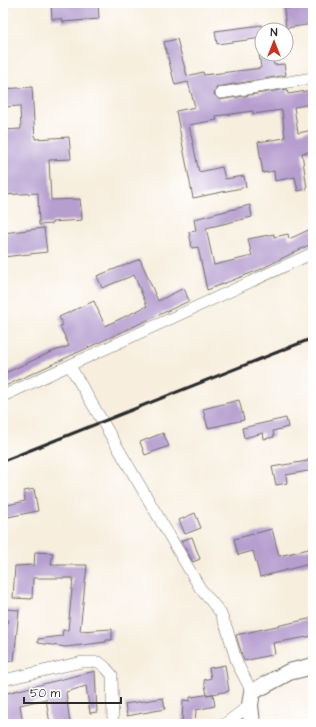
<svg xmlns="http://www.w3.org/2000/svg" width="316" height="727" font-family="'Architects Daughter',sans-serif">
<style>
.building{fill:#b69ecf}
.lines{fill:none;stroke-linecap:round;stroke-linejoin:round}
.minor-casing{stroke:#726f6a;stroke-width:12}
.secondary-casing{stroke:#726f6a;stroke-width:18}
.minor{stroke:#fff;stroke-width:11}
.secondary{stroke:#fff;stroke-width:16}
.rail{stroke:#2b2b2b;stroke-width:3}
</style>
<rect width="100%" height="100%" fill="#fff"/>
<filter id="ink" filterUnits="userSpaceOnUse"><feTurbulence type="fractalNoise" baseFrequency=".025" numOctaves="2"/><feDisplacementMap in="SourceGraphic" scale="8" xChannelSelector="R" yChannelSelector="G"/><feConvolveMatrix kernelMatrix="1 2 1 2 8 2 1 2 1" color-interpolation-filters="sRGB"/></filter>
<filter id="wash" filterUnits="userSpaceOnUse"><feTurbulence type="fractalNoise" baseFrequency=".012" numOctaves="4" result="noise"/><feDisplacementMap in="SourceGraphic" scale="16" xChannelSelector="R" yChannelSelector="G"/><feGaussianBlur stdDeviation="0.9" result="paint"/><feColorMatrix in="noise" values="0 0 0 0 0 0 0 0 0 0 0 0 0 0 0 0 0 1.4 0 .05"/><feComposite in="paint" operator="in"/></filter>
<g filter="url(#wash)">
<rect width="100%" height="100%" fill="#f7eede"/>
<g id="blocks">
<g class="building">
<polygon points="51,3 98,3 99,19 63,22 62,19 52,19"/>
<polygon points="299,3 313,3 313,24 286,28 284,9 299,7"/>
<polygon points="262,25 262,38 217,44 215,31"/>
<polygon points="177,39 187,76 203,72 204,75 261,68 259,54 272,54 274,65 284,64 286,75 217,87 214,94 219,100 287,89 288,94 313,90 313,104 294,107 298,133 313,130 313,152 302,153 307,189 298,191 295,177 275,181 274,171 263,173 258,142 285,138 282,110 253,114 253,111 216,116 217,120 189,125 199,172 222,167 225,179 244,176 246,187 193,198 176,111 195,107 188,82 175,85 164,42"/>
<polygon points="32,87 35,139 69,137 71,159 49,160 51,200 80,199 82,220 52,222 52,224 39,225 38,193 3,195 3,130 21,129 20,106 3,107 3,89"/>
<polygon points="250,205 252,217 206,228 214,265 252,256 248,239 274,234 274,237 288,234 289,239 313,228 313,243 259,270 207,290 198,247 192,248 189,232 196,231 194,219"/>
<polygon points="44,228 47,252 3,257 3,233"/>
<polygon points="140,259 158,301 184,288 189,301 3,387 3,374 49,353 69,346 60,326 63,325 59,317 94,301 105,326 147,306 134,275 102,288 97,276"/>
<polygon points="239,400 244,420 208,428 203,409"/>
<polygon points="286,418 288,427 273,431 274,437 264,439 263,433 244,438 242,428"/>
<polygon points="163,433 169,446 145,455 140,442"/>
<polygon points="313,460 313,470 286,475 287,483 276,485 272,467"/>
<polygon points="34,489 38,511 3,518 3,506 25,501 24,491"/>
<polygon points="195,513 201,528 185,534 179,520"/>
<polygon points="272,529 279,556 313,548 313,563 260,577 253,551 238,555 234,539"/>
<polygon points="192,537 200,559 193,562 181,541"/>
<polygon points="35,552 53,553 51,565 87,565 80,631 112,629 112,640 106,640 106,642 66,647 38,643 38,639 62,636 63,630 68,630 73,578 33,578 32,599 13,598 15,566 34,565"/>
<polygon points="3,609 19,610 14,661 3,662 3,648 8,619 3,619"/>
<polygon points="313,618 313,636 273,643 275,654 244,661 236,635"/>
<polygon points="225,665 229,691 207,695 204,680 211,678 209,668"/>
<polygon points="95,671 97,712 90,713 86,686 66,692 70,724 50,724 46,699 20,705 23,724 3,724 3,694"/>
<polygon points="213,694 215,706 196,710 195,724 182,724 183,700 190,701 190,697"/>
<polygon points="163,698 165,709 127,716 125,704"/>
</g>
</g>
</g>
<g filter="url(#ink)">
<use href="#blocks" fill-opacity="0" stroke="#726f6a" stroke-width="1"/>
<g class="lines">
<g class="minor-casing">
<g id="minor">
<polyline points="221,93 313,78"/>
<polyline points="70,366 200,588 220,612 227,629 237,663 252,692"/>
<polyline points="3,396 313,253"/>
<polyline points="3,680 82,662 99,662 106,668 112,675 113,724"/>
<polyline points="225,724 250,705"/>
</g>
</g>
<g class="secondary-casing">
<polyline id="secondary" points="252,724 250,705 252,692 289,672 313,666"/>
</g>
<use href="#minor" class="minor"/>
<use href="#secondary" class="secondary"/>
<polyline class="rail" points="3,461 313,338"/>
</g>
</g>
<rect width="316" height="727" fill="none" stroke="#fff" stroke-width="16"/>
<g transform="translate(274 42)"><circle r="19" fill="#ffffff" stroke="#aaaaaa"/>
<path d="M0-3L7 15L0 10L-7 15Z" fill="#c8321e"/>
<text y="-6" font-size="11" font-weight="bold" text-anchor="middle" fill="#2b2b2b">N</text>
</g>
<path d="M24 697v6h97v-6" fill="none" stroke="#2b2b2b" stroke-width="2"/>
<text x="30" y="697" font-size="12" fill="#2b2b2b" stroke="#ffffff" stroke-width="3" paint-order="stroke">50 m</text>
</svg>
